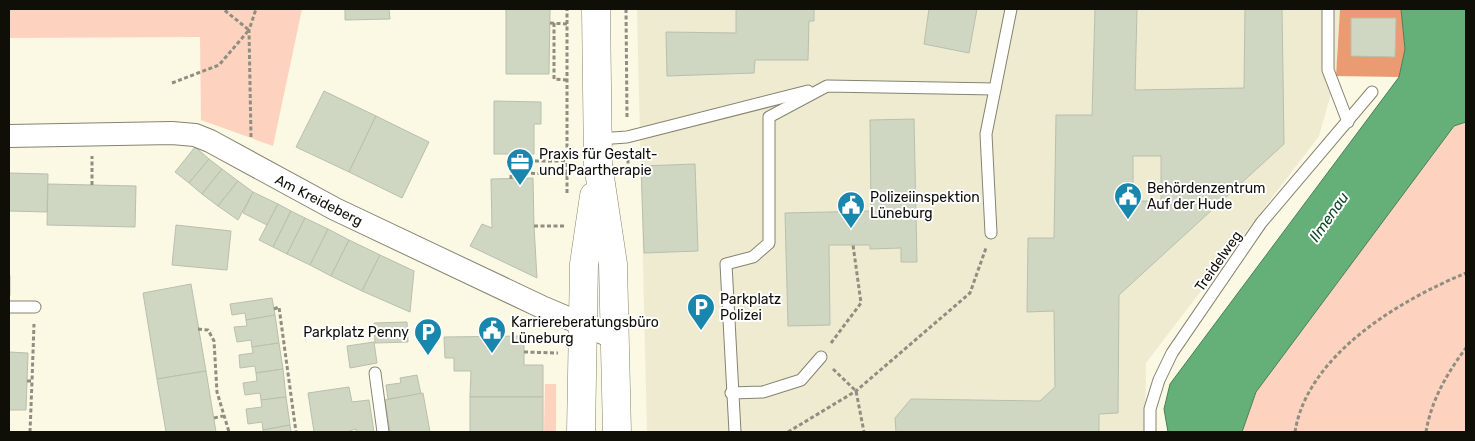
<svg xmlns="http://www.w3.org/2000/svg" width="1475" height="441" font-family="Rubik,sans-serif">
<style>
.built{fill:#efebd0}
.green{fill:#fdd3bf}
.forest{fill:#ea9b72}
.water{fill:#65af79;stroke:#4b7f57}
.building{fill:#cfd7c3;stroke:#b8c0ad;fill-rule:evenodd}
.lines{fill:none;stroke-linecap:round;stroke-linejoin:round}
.lane-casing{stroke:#868370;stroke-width:13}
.street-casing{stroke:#868370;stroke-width:24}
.secondary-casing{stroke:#868370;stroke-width:29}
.path{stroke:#908e80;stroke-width:3;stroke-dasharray:4 2.5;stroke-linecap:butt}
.lane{stroke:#fff;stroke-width:11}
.street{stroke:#fff;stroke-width:22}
.secondary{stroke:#fff;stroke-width:28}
.labels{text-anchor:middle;stroke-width:4;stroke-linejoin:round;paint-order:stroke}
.poi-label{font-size:14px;fill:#0f0e07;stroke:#fff;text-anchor:start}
.street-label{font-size:14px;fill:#0f0e07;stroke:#fff}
.water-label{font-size:15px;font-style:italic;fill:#0d4622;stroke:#fff}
</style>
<rect width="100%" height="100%" fill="#fbf8e3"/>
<polygon class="built" points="637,9 1340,9 1336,76 1319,136 1146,363 1145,432 647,432"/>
<g class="green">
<polygon points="9,9 302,9 273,146 201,120 200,37 9,38"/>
<polygon points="1466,122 1466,432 1242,432 1256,392 1454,125"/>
<polygon points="545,384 556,384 556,432 544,432"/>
</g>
<polygon class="forest" points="1340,9 1401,9 1405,49 1399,77 1336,76"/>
<polygon class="water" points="1401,9 1466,9 1466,122 1454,126 1256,392 1242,432 1168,432 1164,409 1170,384 1399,77 1405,49"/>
<g class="building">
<polygon points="345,9 389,9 390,19 345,20"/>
<polygon points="506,9 550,9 549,74 506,74"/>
<polygon points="736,9 814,9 814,21 809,21 808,60 755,60 754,73 667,76 666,32 736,33"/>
<polygon points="929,9 977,9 969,53 924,44"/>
<path d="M1095,9H1137L1135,90L1244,88L1245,9H1282L1284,144L1119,295L1118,413L1099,414V432H896L895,418L911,399L1040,401L1055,387L1054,311L1027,312L1028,238H1054L1056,115H1092ZM1133,156H1161V201H1133Z"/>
<polygon points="1351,18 1396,18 1395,57 1351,56"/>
<polygon points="324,91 376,116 349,172 296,147"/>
<polygon points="494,101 541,102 541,124 534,124 534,154 494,154"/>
<polygon points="376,116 429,142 402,198 349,172"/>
<polygon points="914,119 917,262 901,262 901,248 870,249 870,245 829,245 830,325 788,326 785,213 871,211 870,120"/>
<polygon points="195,147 209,159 189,183 175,172"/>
<polygon points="209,159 222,169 202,194 189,183"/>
<polygon points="695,164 698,251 644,253 641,166"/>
<polygon points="222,169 238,181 218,206 202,194"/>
<polygon points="9,173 48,174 47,212 9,211"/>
<polygon points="533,178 534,226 537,278 470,246 482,224 492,228 491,179"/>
<polygon points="238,181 253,192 238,220 218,206"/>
<polygon points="48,184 136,186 135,227 47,225"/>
<polygon points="253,192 278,204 267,225 243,213"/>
<polygon points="278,204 291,211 273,247 259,240"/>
<polygon points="291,211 305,218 287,254 273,247"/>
<polygon points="305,218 328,229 310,265 287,254"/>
<polygon points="176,225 231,231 227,270 172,265"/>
<polygon points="328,229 349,240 331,276 310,265"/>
<polygon points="349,240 380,255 362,291 331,276"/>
<polygon points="380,255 414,271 410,312 362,291"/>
<rect x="9" y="276" width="1" height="19"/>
<polygon points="191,284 206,371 157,379 143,293"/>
<polygon points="272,298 275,315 246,320 245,313 232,315 230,304"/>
<polygon points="275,315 279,343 252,347 251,340 237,342 234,327 247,326 246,320"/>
<polygon points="407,322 408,342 375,343 374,323"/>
<polygon points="524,336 524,365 543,365 543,397 470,397 471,371 454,371 454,358 445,358 444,337"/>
<polygon points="374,342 377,363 350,368 347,346"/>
<polygon points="279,343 283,369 256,373 255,366 240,368 239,355 253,353 252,347"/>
<polygon points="9,352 28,353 26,410 9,410"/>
<polygon points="283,369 286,397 261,400 260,393 245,395 243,383 257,381 256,373"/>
<polygon points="206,371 216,432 166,432 157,379"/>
<polygon points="417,375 421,394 388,399 386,385 401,383 400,378"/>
<polygon points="349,387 352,402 369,400 374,432 356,432 356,429 346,432 314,432 308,393"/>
<polygon points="423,393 430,432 390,432 385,400"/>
<polygon points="286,397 290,425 263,430 262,422 248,424 246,409 262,407 261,400"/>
<rect x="470" y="397" width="73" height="35"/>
<polygon points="290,425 291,432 263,432 263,430"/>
</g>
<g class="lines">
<g class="lane-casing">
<g id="lane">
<polyline points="1328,9 1328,70 1348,122"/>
<polyline points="598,139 627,137 808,91"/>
<polyline points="991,233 986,134 1011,9"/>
<polyline points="9,307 35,307"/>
<polyline points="375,373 383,432"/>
<polyline points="731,393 763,392 801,380 821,357"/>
<polyline points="735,432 726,264 753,257 769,243 769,117 827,86 995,89"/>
<polyline points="1150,432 1150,409 1159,380 1172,353 1261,223 1372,92"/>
</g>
</g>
<g class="street-casing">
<polyline id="street" points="9,136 172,133 195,135 210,141 335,209 544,308 615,338"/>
</g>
<g class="secondary-casing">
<g id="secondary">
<polyline points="596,9 598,164 613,264 617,432"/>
<polyline points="581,432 584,264 594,196"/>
</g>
</g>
<g class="path">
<polyline points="626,9 627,119"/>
<polyline points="550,23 567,24"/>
<polyline points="554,23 554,79 567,80"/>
<polyline points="172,83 219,65 249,30 223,9"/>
<polyline points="251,137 249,30 256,9"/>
<polyline points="628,153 628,179"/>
<polyline points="516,154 516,161 567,161"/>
<polyline points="511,179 511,173 567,174"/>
<polyline points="92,185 92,156"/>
<polyline points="567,193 567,9"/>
<polyline points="534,226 564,226"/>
<polyline points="274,309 279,307 296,432"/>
<polyline points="198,329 208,330 214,341 217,392 229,432"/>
<polyline points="831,343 861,303 853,245"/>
<polyline points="524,352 558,353"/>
<polyline points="833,369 856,391 864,432"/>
<polyline points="27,381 32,381 34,324"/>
<polyline points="214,418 223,416"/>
<polyline points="30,432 32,381"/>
<polyline points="788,432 856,391 970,293 986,248"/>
<path d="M1295,432C1307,355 1400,300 1466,273"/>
<path d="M1426,432C1431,401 1447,373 1466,348"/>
</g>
<use href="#lane" class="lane"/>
<use href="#street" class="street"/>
<use href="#secondary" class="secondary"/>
</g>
<defs>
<g id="office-pin" transform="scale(1.4375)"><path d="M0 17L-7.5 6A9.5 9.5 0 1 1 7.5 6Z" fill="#1886ad" stroke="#fff"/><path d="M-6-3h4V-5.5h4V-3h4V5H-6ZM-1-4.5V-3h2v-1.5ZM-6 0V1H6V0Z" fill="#fff"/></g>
<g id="civic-pin" transform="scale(1.4375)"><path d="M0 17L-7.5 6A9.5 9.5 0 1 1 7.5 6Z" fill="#1886ad" stroke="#fff"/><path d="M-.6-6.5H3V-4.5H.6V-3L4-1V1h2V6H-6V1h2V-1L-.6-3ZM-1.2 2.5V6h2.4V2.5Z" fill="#fff"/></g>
<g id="parking-pin" transform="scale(1.4375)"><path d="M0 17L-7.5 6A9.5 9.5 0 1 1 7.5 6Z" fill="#1886ad" stroke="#fff"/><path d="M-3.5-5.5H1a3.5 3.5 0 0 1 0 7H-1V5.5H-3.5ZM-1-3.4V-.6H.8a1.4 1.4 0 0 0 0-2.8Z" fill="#fff"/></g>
</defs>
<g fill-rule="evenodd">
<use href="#office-pin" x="520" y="162"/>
<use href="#civic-pin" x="1128" y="196"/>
<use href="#civic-pin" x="851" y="205"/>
<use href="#parking-pin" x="701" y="307"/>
<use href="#civic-pin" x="492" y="330"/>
<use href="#parking-pin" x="428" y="332"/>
</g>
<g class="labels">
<g class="poi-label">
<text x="539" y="159">Praxis für Gestalt-<tspan x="539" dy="16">und Paartherapie</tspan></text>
<text x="1147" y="193">Behördenzentrum<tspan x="1147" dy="16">Auf der Hude</tspan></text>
<text x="870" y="202">Polizeiinspektion<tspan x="870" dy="16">Lüneburg</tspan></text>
<text x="720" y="304">Parkplatz<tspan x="720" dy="16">Polizei</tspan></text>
<text x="511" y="327">Karriereberatungsbüro<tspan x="511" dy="16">Lüneburg</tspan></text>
<text x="409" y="337" text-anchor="end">Parkplatz Penny</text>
</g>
<g class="street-label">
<text transform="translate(319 200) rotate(27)" y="5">Am Kreideberg</text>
<text transform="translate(1218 261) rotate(-55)" y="5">Treidelweg</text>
</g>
<g class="water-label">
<text transform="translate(1329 217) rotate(-55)" y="5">Ilmenau</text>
</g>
</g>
<rect width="1475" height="441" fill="none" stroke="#0f0e07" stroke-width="20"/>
</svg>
